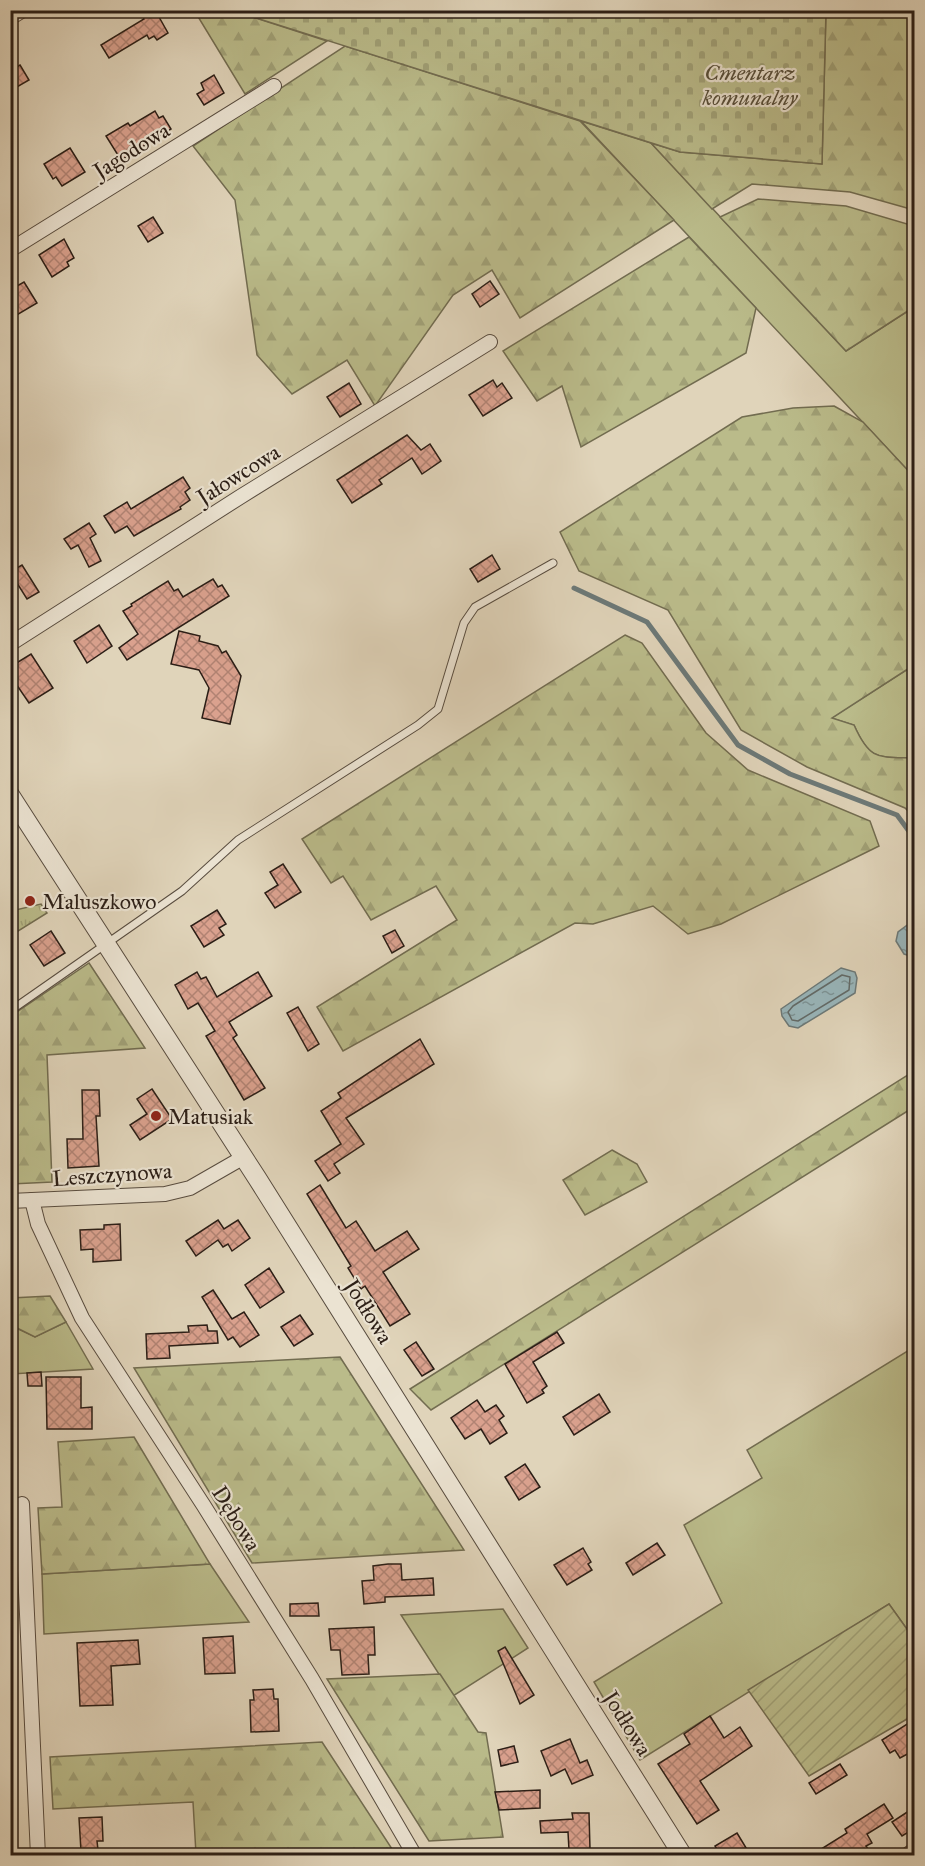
<svg xmlns="http://www.w3.org/2000/svg" width="925" height="1866" font-family="'IM FELL Great Primer',serif">
<style>
.grass{fill:#babb8a;stroke:#726c50;stroke-width:1.5}
.forest{fill:url(#forest-firs);stroke:#726c50;stroke-width:1.5}
.cemetery{fill:url(#cemetery-stones);stroke:#726c50;stroke-width:1.5}
.park{fill:url(#park-tufts);stroke:#726c50;stroke-width:1.5}
.garden{fill:url(#garden-furrows);stroke:#726c50;stroke-width:1.5}
.water{fill:url(#water-ripples);stroke:#6c7978;stroke-width:1.5}
.lines{fill:none;stroke-linecap:round;stroke-linejoin:round}
.shore{stroke:#626a68;stroke-width:1.5}
.stream{stroke:#6c7978;stroke-width:5}
.building{fill:url(#building-cross-hatch);stroke:#2b1e16;stroke-width:1.5}
.service-casing{stroke:#584c3f;stroke-width:9}
.minor-casing{stroke:#584c3f;stroke-width:16}
.tertiary-casing{stroke:#584c3f;stroke-width:20}
.service{stroke:#ebe3d2;stroke-width:7}
.minor{stroke:#ebe3d2;stroke-width:14}
.tertiary{stroke:#ebe3d2;stroke-width:18}
.poi-dot{fill:#8f2418;stroke:#ebe3d2;stroke-width:2}
.labels{text-anchor:middle;stroke-width:4.5;stroke-linejoin:round;paint-order:stroke}
.park-label{font-size:22px;font-style:italic;fill:#564d39;stroke:#ebe3d2}
.street-label{font-size:22px;fill:#2b1e16;stroke:#ebe3d2}
.poi-label{font-size:22px;fill:#2b1e16;stroke:#ebe3d2;text-anchor:start}
</style>
<defs>
<pattern id="forest-firs" width="22" height="20" patternUnits="userSpaceOnUse" patternTransform="scale(1.5)"><rect width="22" height="20" fill="#babb8a"/><path d="M5 1l3.5 6h-7zM16 11l3.5 6h-7z" fill="#a0a076"/></pattern>
<pattern id="cemetery-stones" width="16" height="16" patternUnits="userSpaceOnUse" patternTransform="scale(1.5)"><rect width="16" height="16" fill="#babb8a"/><path d="M2 7V4a2 2 0 0 1 4 0v3zM10 15v-3a2 2 0 0 1 4 0v3z" fill="#a0a076"/></pattern>
<pattern id="park-tufts" width="24" height="20" patternUnits="userSpaceOnUse" patternTransform="scale(1.5)"><rect width="24" height="20" fill="#babb8a"/><path d="M3 7l-1-3M5 7V3M7 7l1-3M15 17l-1-3M17 17v-4M19 17l1-3" fill="none" stroke="#a0a076"/></pattern>
<pattern id="garden-furrows" width="10" height="10" patternUnits="userSpaceOnUse" patternTransform="scale(1.5)"><rect width="10" height="10" fill="#babb8a"/><path d="M-1 1l2-2M0 10L10 0M9 11l2-2" fill="none" stroke="#a0a076"/></pattern>
<pattern id="water-ripples" width="26" height="14" patternUnits="userSpaceOnUse" patternTransform="scale(1.5)"><rect width="26" height="14" fill="#98b5ba"/><path d="M2 4q2-2 4 0t4 0M15 11q2-2 4 0t4 0" fill="none" stroke="#7c9396"/></pattern>
<pattern id="building-cross-hatch" width="8" height="8" patternUnits="userSpaceOnUse" patternTransform="scale(1.5)"><rect width="8" height="8" fill="#daa18e"/><path d="M0 0l8 8M0 8l8-8" fill="none" stroke="#b18373"/></pattern>
</defs>
<rect width="100%" height="100%" fill="#e0d4ba"/>
<filter id="stains"><feTurbulence type="fractalNoise" baseFrequency=".00333" numOctaves="4"/><feColorMatrix values="0 0 0 0 .2 0 0 0 0 .09 0 0 0 0 .02 0 0 0 .5 -.17"/></filter>
<radialGradient id="worn" r=".72"><stop offset=".6" stop-color="#630" stop-opacity="0"/><stop offset="1" stop-color="#630" stop-opacity=".3"/></radialGradient>
<g class="grass">
<polygon points="581,121 651,143 846,351 914,307 914,477"/>
<path d="M914,665V758C878,757 870,761 854,725L831,718Z"/>
<polygon points="66,1322 93,1369 11,1374 10,1325 35,1337"/>
<polygon points="914,1347 914,1639 889,1604 640,1760 594,1682 722,1603 684,1525 762,1478 747,1450"/>
<polygon points="210,1564 249,1622 44,1634 42,1574"/>
<polygon points="503,1609 528,1648 453,1696 401,1615"/>
</g>
<g class="forest">
<polygon points="204,11 234,11 327,41 245,94 197,15"/>
<polygon points="826,11 914,11 914,210 850,192 752,184 712,209 651,143 680,152 822,164"/>
<polygon points="345,46 580,121 674,220 520,318 492,270 453,295 375,406 347,360 292,394 257,355 235,200 193,146"/>
<polygon points="758,199 846,206 914,226 914,307 846,351 720,217"/>
<polygon points="689,237 756,308 746,353 581,447 562,386 537,401 503,351"/>
<path d="M834,406L863,422L914,477V665L832,718L854,725C870,761 878,757 914,758V817L905,808L807,767L741,730L668,610L579,571L560,532L742,417L793,408Z"/>
<polygon points="625,635 642,643 706,733 748,770 870,821 879,846 721,924 688,934 653,906 593,924 575,923 343,1051 317,1007 457,920 436,886 371,920 343,876 331,883 302,839"/>
<polygon points="89,963 145,1048 47,1055 52,1182 11,1184 11,1016"/>
<polygon points="914,1071 914,1107 431,1410 410,1389"/>
<polygon points="612,1150 637,1164 647,1182 585,1215 563,1180"/>
<polygon points="50,1296 66,1322 35,1337 11,1325 11,1298"/>
<polygon points="340,1357 464,1550 252,1563 134,1368"/>
<polygon points="134,1437 210,1564 42,1574 38,1508 62,1507 58,1442"/>
<polygon points="440,1674 478,1732 486,1733 503,1837 429,1841 327,1679"/>
<polygon points="322,1742 396,1855 182,1855 196,1854 193,1802 53,1809 50,1757"/>
</g>
<polygon class="cemetery" points="234,11 826,11 822,164 680,152"/>
<polygon class="park" points="41,904 47,913 15,933 11,926 11,911"/>
<polygon class="garden" points="889,1604 914,1639 914,1715 809,1776 748,1690"/>
<g class="water">
<polygon points="914,920 914,957 904,954 896,941 898,932"/>
<polygon points="841,968 855,972 857,978 855,993 798,1028 789,1026 782,1016 781,1009"/>
</g>
<g class="lines">
<polygon class="shore" points="842,975 850,977 849,990 798,1021 792,1020 788,1012 793,1006"/>
<polyline class="stream" points="574,588 647,622 738,745 790,774 897,815 914,838"/>
</g>
<g class="building">
<polygon points="139,10 155,10 168,33 157,40 154,36 149,39 147,35 109,58 101,45 144,19"/>
<polygon points="20,65 29,80 10,91 10,71"/>
<polygon points="214,75 224,93 204,105 197,94 204,90 201,83"/>
<polygon points="155,111 159,118 163,116 171,129 121,160 106,136 128,123 130,126"/>
<polygon points="70,148 85,172 62,186 56,177 53,179 44,164"/>
<polygon points="153,217 163,233 148,242 138,226"/>
<polygon points="64,239 74,258 67,262 69,266 52,277 39,255"/>
<polygon points="490,281 499,294 480,307 472,294"/>
<polygon points="24,282 37,303 10,319 10,290"/>
<polygon points="493,380 497,387 502,383 512,398 483,416 469,395"/>
<polygon points="349,383 361,404 340,417 327,397"/>
<polygon points="407,435 421,450 430,444 441,461 422,474 412,458 379,480 382,484 352,503 337,480"/>
<polygon points="183,477 190,488 185,492 190,500 180,507 181,509 134,536 127,526 115,533 104,516 127,502 131,509"/>
<polygon points="89,523 96,534 90,538 101,561 89,567 78,545 71,549 64,539"/>
<polygon points="492,555 500,569 478,582 470,569"/>
<polygon points="22,565 39,592 27,599 10,572"/>
<polygon points="213,579 218,587 222,585 229,596 127,660 119,648 138,634 123,611 132,606 131,604 168,581 174,591 178,589 183,597"/>
<polygon points="99,625 112,646 87,663 74,641"/>
<polygon points="179,631 200,636 199,641 218,646 222,653 226,651 241,676 230,724 202,718 209,688 199,670 171,664"/>
<polygon points="31,654 53,688 29,703 10,675 10,667"/>
<polygon points="283,864 301,892 275,908 265,893 278,885 270,872"/>
<polygon points="217,910 226,924 219,928 224,935 204,947 191,926"/>
<polygon points="395,930 404,946 392,953 383,936"/>
<polygon points="51,931 65,953 44,966 30,945"/>
<polygon points="197,972 201,979 206,977 217,997 258,972 272,996 229,1022 237,1035 233,1038 265,1088 244,1100 206,1036 215,1031 198,1003 188,1009 175,985"/>
<polygon points="298,1007 319,1044 308,1051 287,1013"/>
<polygon points="420,1039 434,1064 346,1118 364,1144 334,1164 340,1173 328,1181 315,1161 341,1144 321,1111 341,1098 338,1093"/>
<polygon points="152,1089 172,1119 140,1140 130,1125 147,1114 137,1099"/>
<polygon points="82,1090 99,1090 100,1116 96,1116 99,1166 68,1168 67,1139 83,1139"/>
<polygon points="320,1185 346,1228 356,1221 375,1251 407,1231 419,1249 383,1272 410,1314 390,1326 365,1286 361,1289 348,1268 351,1266 307,1194"/>
<polygon points="218,1220 224,1229 238,1220 250,1238 232,1251 228,1244 223,1247 218,1240 196,1256 186,1241"/>
<polygon points="120,1224 121,1260 93,1262 93,1249 81,1250 80,1230 104,1229 104,1225"/>
<polygon points="269,1268 284,1292 260,1308 245,1285"/>
<polygon points="213,1290 232,1319 244,1312 259,1335 240,1347 233,1337 228,1340 202,1297"/>
<polygon points="300,1315 313,1334 294,1346 281,1327"/>
<polygon points="207,1325 208,1331 217,1331 218,1343 169,1346 170,1358 147,1359 146,1334 189,1332 188,1326"/>
<polygon points="557,1332 564,1343 533,1362 547,1386 542,1390 544,1393 527,1403 505,1364"/>
<polygon points="416,1342 434,1369 422,1376 404,1350"/>
<polygon points="41,1372 42,1386 28,1386 27,1373"/>
<polygon points="46,1377 81,1377 81,1408 92,1407 92,1429 47,1429"/>
<polygon points="599,1394 610,1412 574,1435 563,1417"/>
<polygon points="477,1400 485,1412 496,1405 504,1416 499,1420 507,1433 490,1444 481,1429 465,1439 451,1418"/>
<polygon points="525,1464 540,1487 519,1500 505,1477"/>
<polygon points="657,1543 665,1555 633,1575 626,1563"/>
<polygon points="583,1548 591,1562 588,1564 592,1570 567,1585 554,1565"/>
<polygon points="388,1564 401,1564 402,1580 433,1578 434,1595 385,1597 385,1602 364,1604 362,1581 374,1580 373,1566"/>
<polygon points="318,1603 319,1616 290,1616 290,1604"/>
<polygon points="374,1627 375,1655 368,1655 369,1674 342,1675 340,1650 331,1650 329,1629"/>
<polygon points="233,1636 235,1673 205,1674 203,1638"/>
<polygon points="138,1640 140,1664 111,1666 113,1705 80,1706 77,1643"/>
<polygon points="505,1647 534,1695 520,1704 498,1651"/>
<polygon points="273,1689 274,1699 278,1699 279,1731 251,1732 250,1700 254,1700 253,1690"/>
<polygon points="710,1716 724,1738 740,1727 752,1746 700,1781 719,1810 697,1824 658,1764 690,1744 684,1734"/>
<polygon points="915,1719 915,1750 900,1758 895,1750 890,1753 882,1740"/>
<polygon points="570,1739 580,1763 587,1760 593,1775 572,1784 565,1769 551,1776 541,1751"/>
<polygon points="514,1746 518,1762 501,1766 498,1750"/>
<polygon points="840,1764 847,1775 816,1794 809,1783"/>
<polygon points="540,1790 540,1808 499,1810 495,1792"/>
<polygon points="884,1804 893,1818 867,1834 872,1843 866,1846 868,1849 858,1856 810,1856 847,1833 845,1829"/>
<polygon points="915,1807 915,1828 902,1836 892,1822"/>
<polygon points="572,1813 589,1813 590,1849 569,1850 568,1832 541,1833 540,1821 573,1819"/>
<polygon points="102,1817 103,1841 97,1841 98,1850 81,1851 79,1818"/>
<polygon points="737,1833 751,1856 721,1856 715,1846"/>
</g>
<g class="lines">
<g class="service-casing">
<polyline id="service" points="10,1011 182,891 238,840 418,725 438,709 464,623 475,607 553,563"/>
</g>
<g class="minor-casing">
<g id="minor">
<polyline points="10,18 23,10"/>
<polyline points="10,250 274,86"/>
<polyline points="10,644 240,497 490,342"/>
<polyline points="32,1200 38,1224 82,1318 204,1506 312,1679 415,1856"/>
<polyline points="10,1201 165,1194 190,1188 244,1157"/>
<polyline points="22,1504 38,1856"/>
<polyline points="906,1856 914,1850"/>
</g>
</g>
<g class="tertiary-casing">
<polyline id="tertiary" points="10,795 257,1178 683,1856"/>
</g>
<use href="#service" class="service"/>
<use href="#minor" class="minor"/>
<use href="#tertiary" class="tertiary"/>
</g>
<g class="poi-dot">
<circle cx="30" cy="901" r="6"/>
<circle cx="156" cy="1116" r="6"/>
</g>
<g class="labels">
<g class="park-label">
<text x="750" y="80">Cmentarz<tspan x="750" dy="25">komunalny</tspan></text>
</g>
<g class="street-label">
<text transform="translate(131 150) rotate(-32)" y="8">Jagodowa</text>
<text transform="translate(238 474) rotate(-32)" y="8">Jałowcowa</text>
<text transform="translate(112 1174) rotate(-4)" y="8">Leszczynowa</text>
<text transform="translate(369 1311) rotate(58)" y="8">Jodłowa</text>
<text transform="translate(237 1518) rotate(58)" y="8">Dębowa</text>
<text transform="translate(628 1723) rotate(58)" y="8">Jodłowa</text>
</g>
<g class="poi-label">
<text x="42" y="909">Maluszkowo</text>
<text x="168" y="1124">Matusiak</text>
</g>
</g>
<rect width="925" height="1866" fill="none" stroke="#e0d4ba" stroke-width="36"/>
<rect x="12" y="12" width="901" height="1842" fill="none" stroke="#2b1e16" stroke-width="3"/>
<rect x="18" y="18" width="889" height="1830" fill="none" stroke="#2b1e16" stroke-width="1.5"/>
<rect width="100%" height="100%" filter="url(#stains)"/>
<rect width="100%" height="100%" fill="url(#worn)"/>
</svg>
